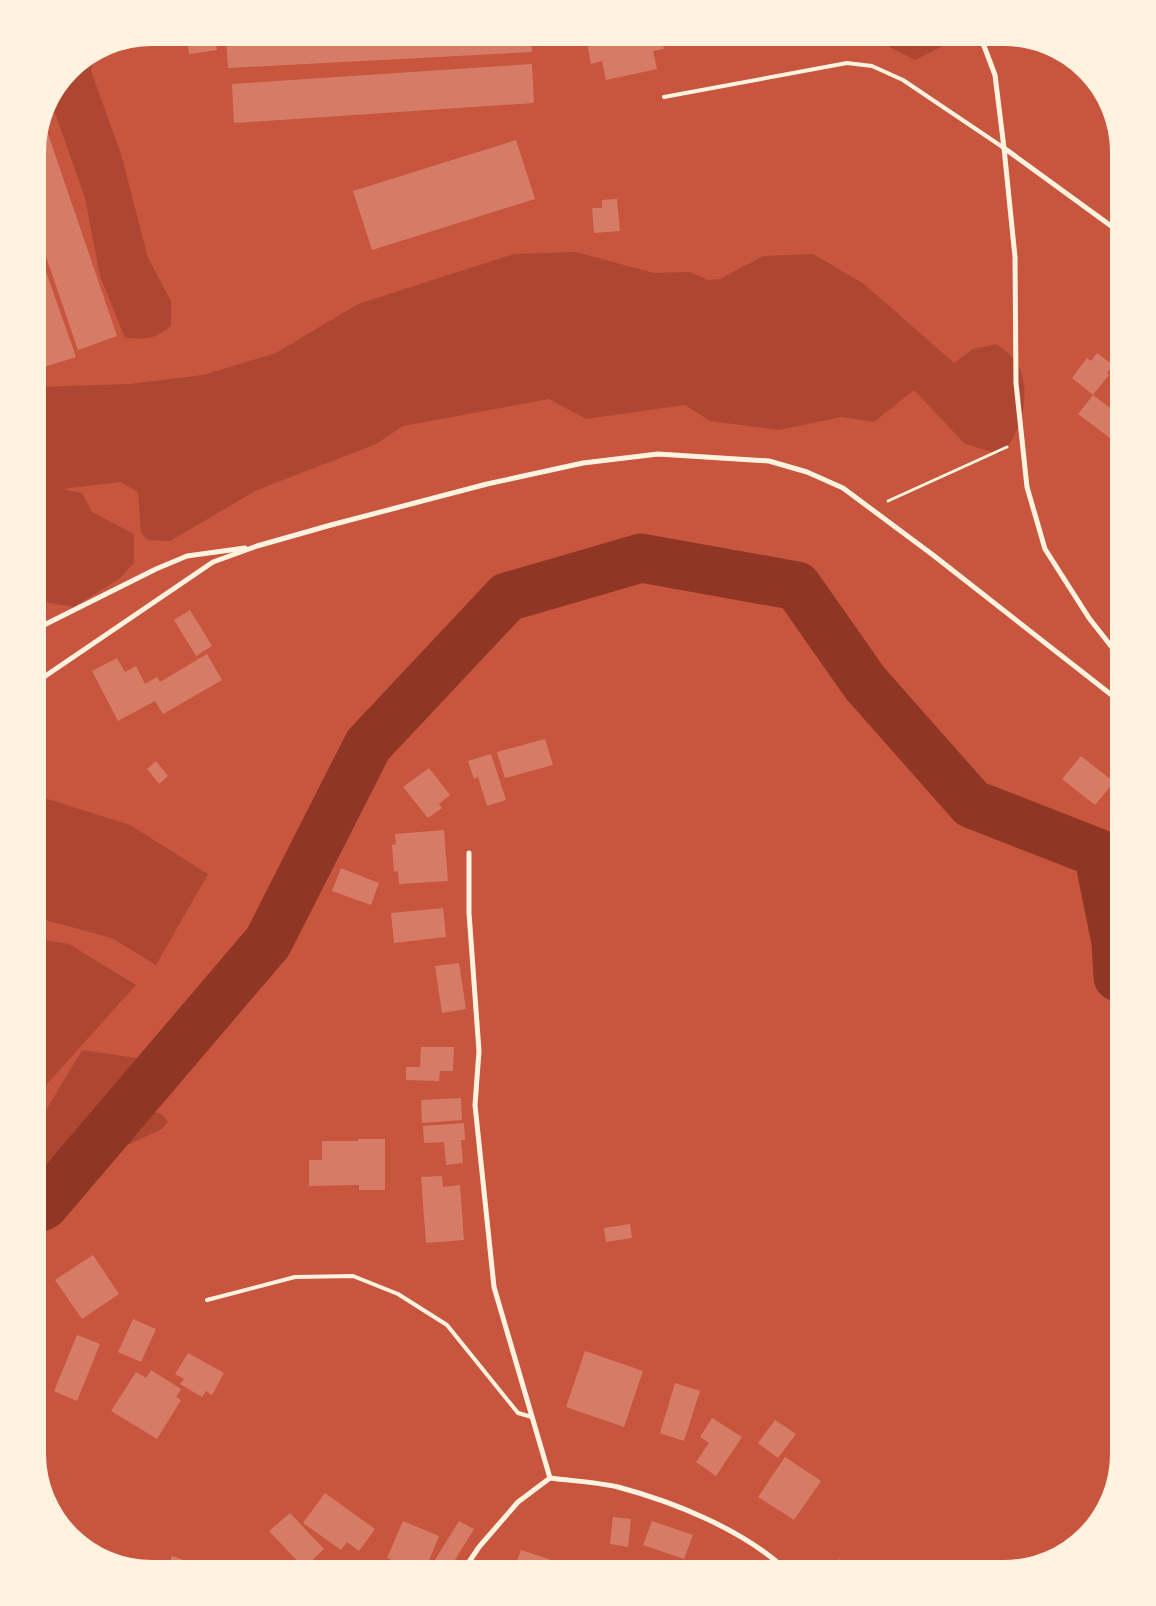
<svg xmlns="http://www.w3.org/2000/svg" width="1156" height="1606" font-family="Montserrat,sans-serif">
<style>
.green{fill:#ae4732}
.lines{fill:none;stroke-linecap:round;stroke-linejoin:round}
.river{stroke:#8f3625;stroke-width:49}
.building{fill:#d67c66}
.path{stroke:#fff3e0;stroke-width:3}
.service{stroke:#fff3e0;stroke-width:4}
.minor{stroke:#fff3e0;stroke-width:5}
</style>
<rect width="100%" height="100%" fill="#c8553d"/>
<g class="green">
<polygon points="883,38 959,38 915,60 891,48"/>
<path d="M94,55L91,71L121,154L148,258L171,301V326C154,340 146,339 125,338L100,276L85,198L55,113L46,115C53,90 72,69 94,55Z"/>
<path d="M576,252L654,273L689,272L709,280L720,279L763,256L813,254L864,284L954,363L973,349L997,344C1003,349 1010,354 1015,360C1033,385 1024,436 999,454L965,444L914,390L874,422L842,417L779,430L710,421L685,405L586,419L549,399L403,426L376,444L257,490L170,541L148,540L141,533L138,492L120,482L62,489L82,493L92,512L134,534V563L119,579L74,607L44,602L38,598V387L129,384L203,375L276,353L358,304L514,254Z"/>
<polygon points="38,796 130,825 208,874 156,965 112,938 38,918"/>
<polygon points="38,939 69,944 136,985 38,1094"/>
<polygon points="82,1050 143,1059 147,1071 113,1127 51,1182 38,1188 38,1113 45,1112"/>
<polygon points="153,1112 162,1114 168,1122 162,1129 123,1147 58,1213 38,1226 38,1200 46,1196 114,1139 134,1115"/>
</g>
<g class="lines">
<polyline class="river" points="38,1208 44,1205 268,942 368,745 507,597 641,558 797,586 865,683 972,804 1098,853 1116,942 1118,977"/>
</g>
<g class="building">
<polygon points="187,38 215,38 217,50 189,54"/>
<polygon points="226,38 531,38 532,52 228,68"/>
<polygon points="586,38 661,38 664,49 653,51 657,69 606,80 602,61 591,64"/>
<polygon points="532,64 534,103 234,123 232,84"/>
<polygon points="44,122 117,336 78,350 38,233 38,145"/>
<polygon points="516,140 535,199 372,250 353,191"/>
<polygon points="617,199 620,231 594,233 592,208 602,208 602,200"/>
<polygon points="38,249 76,357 41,368 38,358"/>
<polygon points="1097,353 1113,365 1107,373 1109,375 1093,395 1072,378 1087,358 1091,361"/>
<polygon points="1093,395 1118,414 1118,444 1078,414"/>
<polygon points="1118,471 1118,488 1111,482"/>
<polygon points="190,610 212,646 196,656 174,620"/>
<polygon points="207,654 222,680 163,714 155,701 118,721 92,671 117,658 125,672 136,666 145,684 157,677 160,682"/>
<polygon points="545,739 553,765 505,778 497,752"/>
<polygon points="491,754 506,800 487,806 478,777 474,779 468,761"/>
<polygon points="1081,756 1114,782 1095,805 1062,779"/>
<polygon points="156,761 168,776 159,784 147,769"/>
<polygon points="429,768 450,795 439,804 442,808 428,818 403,787"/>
<polygon points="444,830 448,881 399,884 398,871 394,872 392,845 396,844 395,834"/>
<polygon points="341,868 379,883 371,905 332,891"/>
<polygon points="443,908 446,937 394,943 391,913"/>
<polygon points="459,963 466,1009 442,1013 435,966"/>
<polygon points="421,1047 454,1047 453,1071 440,1071 439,1081 406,1080 406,1067 420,1067"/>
<polygon points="461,1098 462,1120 422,1123 421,1100"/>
<polygon points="464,1123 465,1140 461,1140 463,1163 446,1165 444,1142 424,1143 423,1126"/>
<polygon points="358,1139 385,1139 385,1190 359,1190 359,1185 309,1186 309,1160 322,1160 322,1141 358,1141"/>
<polygon points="442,1176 443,1187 460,1185 464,1240 426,1243 421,1177"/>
<polygon points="630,1224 632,1238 606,1242 604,1228"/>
<polygon points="93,1255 119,1294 82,1319 55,1280"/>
<polygon points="133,1319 156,1329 141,1362 118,1352"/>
<polygon points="77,1335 100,1344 77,1401 54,1391"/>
<polygon points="585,1351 643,1371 624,1427 566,1407"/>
<polygon points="188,1353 224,1373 212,1395 206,1391 202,1397 180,1384 184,1379 175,1374"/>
<polygon points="151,1370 181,1389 176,1397 181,1400 157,1439 111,1411 136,1372 146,1378"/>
<polygon points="675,1383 700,1391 684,1441 660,1433"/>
<polygon points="712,1418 742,1437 716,1476 696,1462 709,1443 700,1437"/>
<polygon points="775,1420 796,1434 778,1458 758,1443"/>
<polygon points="785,1457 821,1481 794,1520 758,1497"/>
<polygon points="325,1493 375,1529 359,1551 347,1542 341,1550 303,1523"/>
<polygon points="290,1513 324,1549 304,1568 269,1531"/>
<polygon points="613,1517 631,1519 628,1547 610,1544"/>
<polygon points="403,1521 439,1536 426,1568 410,1568 387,1558"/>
<polygon points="459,1521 474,1529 450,1568 430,1568"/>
<polygon points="652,1521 693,1535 684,1559 643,1545"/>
<polygon points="521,1550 563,1564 561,1568 514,1568"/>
<polygon points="172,1556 207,1568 168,1568"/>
<polygon points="840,1559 846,1568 825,1568"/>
</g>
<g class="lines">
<polyline class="path" points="888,501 1007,447"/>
<g class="service">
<polyline points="664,97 847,63 872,66 903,80 1004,148"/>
<polyline points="207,1300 295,1277 353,1276 398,1294 447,1325 518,1413 532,1417"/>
</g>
<g class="minor">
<polyline points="981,38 995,75 1004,148 1015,257 1016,383 1027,487 1045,549 1089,618 1118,655"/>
<polyline points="1004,148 1118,231"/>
<polyline points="38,628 156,569 187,556 245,548"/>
<polyline points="38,681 213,562 257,546 331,525 487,484 583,463 658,454 769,461 807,472 843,488 933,555 1118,700"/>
<polyline points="469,853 469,913 479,1051 475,1105 494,1287 550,1478"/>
<path d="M465,1568L479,1547L518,1502L550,1478C572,1481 596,1482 618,1487C674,1502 741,1529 784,1568"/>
</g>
</g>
<path d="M0 0H1156V1606H0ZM152 46H1004A106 106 0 0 1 1110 152V1454A106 106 0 0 1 1004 1560H152A106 106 0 0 1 46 1454V152A106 106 0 0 1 152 46Z" fill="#fff3e0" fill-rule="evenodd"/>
</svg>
